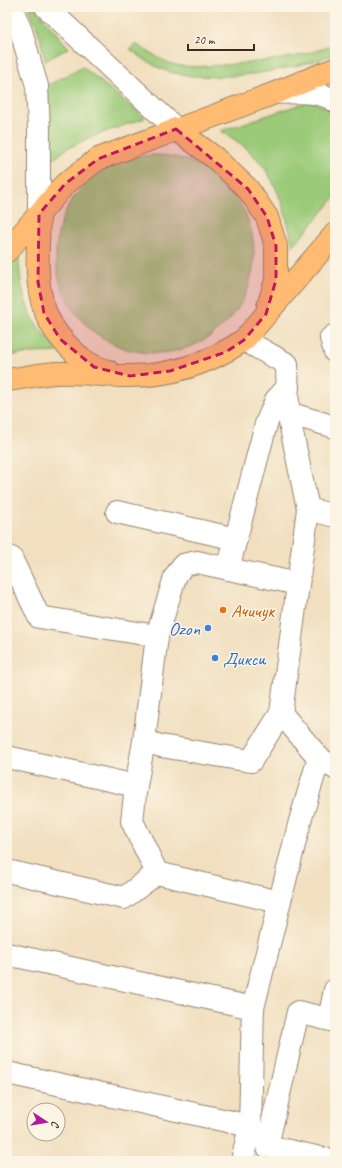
<svg xmlns="http://www.w3.org/2000/svg" width="342" height="1168" font-family="Caveat,sans-serif">
<style>
.green{fill:#9bca78;stroke:#6b7a4b}
.lines{fill:none;stroke-linecap:round;stroke-linejoin:round}
.minor-casing{stroke:#96846e;stroke-width:24}
.major-casing{stroke:#96846e;stroke-width:24}
.minor{stroke:#fff;stroke-width:22}
.major{stroke:#ffbb71;stroke-width:22}
.marked{fill:#c2185b;fill-opacity:0.2;stroke:#c2185b;stroke-width:3;stroke-dasharray:8 5;stroke-linejoin:round}
.food-dot{fill:#e8710a;stroke:#fcf5e5;stroke-width:1.5}
.shop-dot{fill:#3f7fe0;stroke:#fcf5e5;stroke-width:1.5}
.labels{text-anchor:middle;stroke-width:3;stroke-linejoin:round;paint-order:stroke}
.food-label{font-size:19px;fill:#c56008;stroke:#fcf5e5;text-anchor:start}
.shop-label{font-size:19px;fill:#366cbe;stroke:#fcf5e5;text-anchor:end}
</style>
<rect width="100%" height="100%" fill="#fcf5e5"/>
<filter id="ink" filterUnits="userSpaceOnUse"><feTurbulence type="fractalNoise" baseFrequency=".025" numOctaves="2"/><feDisplacementMap in="SourceGraphic" scale="8" xChannelSelector="R" yChannelSelector="G"/><feConvolveMatrix kernelMatrix="1 2 1 2 8 2 1 2 1" color-interpolation-filters="sRGB"/></filter>
<filter id="wash" filterUnits="userSpaceOnUse"><feTurbulence type="fractalNoise" baseFrequency=".012" numOctaves="4" result="noise"/><feDisplacementMap in="SourceGraphic" scale="16" xChannelSelector="R" yChannelSelector="G"/><feGaussianBlur stdDeviation="0.9" result="paint"/><feColorMatrix in="noise" values="0 0 0 0 0 0 0 0 0 0 0 0 0 0 0 0 0 1.4 0 .05"/><feComposite in="paint" operator="in"/></filter>
<g filter="url(#wash)">
<rect width="100%" height="100%" fill="#f1dfbf"/>
<g class="green">
<polygon points="31,7 34,7 69,48 45,61 40,36 29,8"/>
<path d="M136,44C149,52 161,61 176,65C191,68 207,66 222,65C259,62 300,59 335,44V54C290,71 213,85 166,71C155,67 139,56 130,49Z"/>
<polygon points="83,67 145,118 91,137 68,148 48,163 46,86"/>
<path d="M310,101L335,111V197L293,247C286,211 276,173 246,148C239,142 229,136 221,131Z"/>
<circle cx="155" cy="254" r="99"/>
<path d="M19,256C19,278 24,306 37,325C43,335 54,340 61,350L57,352L33,353L7,356V271Z"/>
</g>
</g>
<g filter="url(#ink)">
<g class="lines">
<g class="minor-casing">
<g id="minor">
<polyline points="11,7 21,31 37,86 39,129 39,214"/>
<polyline points="46,7 176,129"/>
<path d="M276,93C294,92 319,90 335,101"/>
<polyline points="335,335 331,338 335,352"/>
<polyline points="288,413 335,427"/>
<polyline points="308,509 335,516"/>
<polyline points="117,512 236,539"/>
<polyline points="7,557 11,558 39,617 157,636 144,741 161,746 251,761 281,713"/>
<polyline points="228,569 266,424 276,400 288,387"/>
<polyline points="157,636 175,577 183,565 197,562 298,584"/>
<polyline points="144,741 136,786 132,821 157,873"/>
<polyline points="7,757 136,786"/>
<polyline points="319,758 335,768"/>
<polyline points="7,871 124,898 157,873 279,902"/>
<polyline points="7,954 253,1008"/>
<polyline points="329,1019 335,990"/>
<polyline points="7,1073 250,1126"/>
<polyline points="242,1161 250,1126 253,1008 300,821 319,758 281,713 308,509 288,413 287,364 244,340"/>
<polyline points="334,1161 267,1146 298,1012 335,1021"/>
</g>
</g>
<g class="major-casing">
<g id="major">
<polyline points="176,129 215,158 248,189 267,217 276,246 276,280 268,307"/>
<path d="M39,214C38,263 30,310 69,347C82,360 90,366 108,371"/>
<polyline points="7,251 65,184 98,159 275,93 335,69"/>
<path d="M7,380C23,378 39,374 56,373C80,372 105,376 129,376C171,376 210,363 244,340L335,234"/>
</g>
</g>
<use href="#minor" class="minor"/>
<use href="#major" class="major"/>
</g>
</g>
<path class="marked" d="M176,129L248,189L267,217L276,246V280L266,314L244,340L226,352L170,371L130,376L94,367L60,339L44,313L38,282L39,214L65,184L98,159Z"/>
<circle class="food-dot" cx="223" cy="610" r="4"/>
<g class="shop-dot">
<circle cx="208" cy="628" r="4"/>
<circle cx="215" cy="658" r="4"/>
</g>
<g class="labels">
<g class="food-label">
<text x="231" y="617">Ачичук</text>
</g>
<g class="shop-label">
<text x="200" y="635">Ozon</text>
<text x="223" y="665" text-anchor="start">Дикси</text>
</g>
</g>
<rect width="342" height="1168" fill="none" stroke="#fcf5e5" stroke-width="24"/>
<g transform="translate(46 1122) rotate(102)"><circle r="19" fill="#fcf5e5" stroke="#afa495"/>
<path d="M0-3L7 15L0 10L-7 15Z" fill="#b5179e"/>
<text y="-6" font-size="11" font-weight="bold" text-anchor="middle" fill="#3b2a1e">С</text>
</g>
<path d="M188 44v6h66v-6" fill="none" stroke="#3b2a1e" stroke-width="2"/>
<text x="194" y="44" font-size="12" fill="#3b2a1e" stroke="#fcf5e5" stroke-width="3" paint-order="stroke">20 m</text>
</svg>
